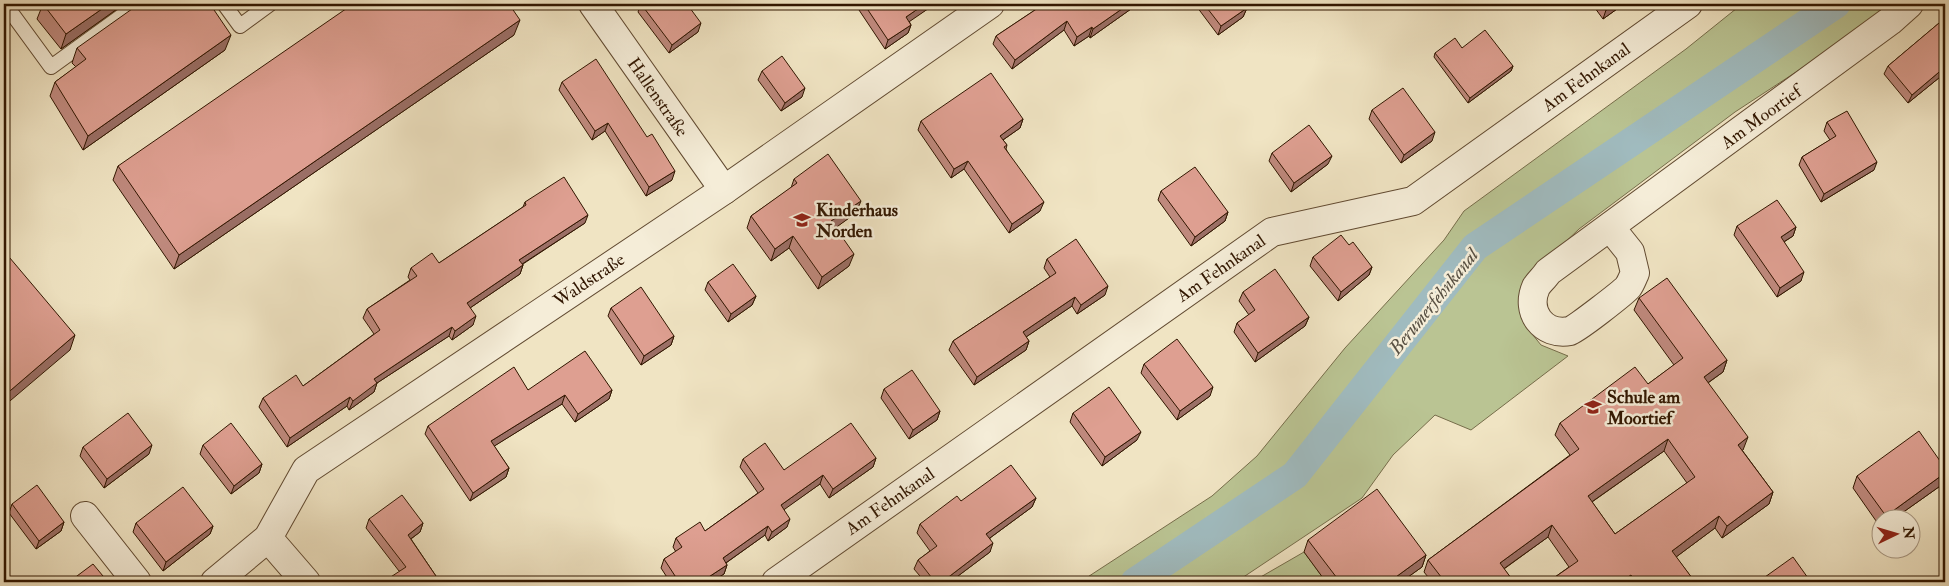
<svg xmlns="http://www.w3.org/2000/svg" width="1949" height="586" font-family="'IM FELL Double Pica',serif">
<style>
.green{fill:#bac493;stroke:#766d4a}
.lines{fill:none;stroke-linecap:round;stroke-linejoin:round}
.canal{stroke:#a0bbbf;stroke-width:29}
.lane-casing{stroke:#614a31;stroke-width:16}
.street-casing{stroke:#614a31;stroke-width:30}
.lane{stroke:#f5edd8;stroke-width:14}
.street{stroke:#f5edd8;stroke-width:28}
.wall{fill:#bf897d;stroke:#311600;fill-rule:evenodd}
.shaded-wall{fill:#9b6f66;stroke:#311600}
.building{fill:#de9f91;stroke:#311600;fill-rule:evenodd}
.labels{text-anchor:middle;stroke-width:5;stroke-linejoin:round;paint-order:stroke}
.street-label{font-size:18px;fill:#311600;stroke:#f5edd8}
.poi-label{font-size:18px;font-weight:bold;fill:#311600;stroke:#f5edd8;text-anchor:start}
.water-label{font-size:19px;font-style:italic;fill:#585043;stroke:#f5edd8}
</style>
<rect width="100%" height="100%" fill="#f0e4c3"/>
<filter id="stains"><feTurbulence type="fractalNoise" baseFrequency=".004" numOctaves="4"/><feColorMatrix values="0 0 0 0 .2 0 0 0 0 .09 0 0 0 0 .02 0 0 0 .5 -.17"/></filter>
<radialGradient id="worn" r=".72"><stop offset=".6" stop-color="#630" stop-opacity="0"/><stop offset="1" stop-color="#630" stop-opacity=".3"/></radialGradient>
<g class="green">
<polygon points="1742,4 1890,4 1874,21 1735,112 1579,229 1532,274 1520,306 1524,324 1541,345 1568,356 1471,430 1435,415 1393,455 1362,498 1236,582 1080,582 1212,496 1257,456 1345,348 1444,240 1464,211 1686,49"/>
<polygon points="1304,552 1326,582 1252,582"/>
</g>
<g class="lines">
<polyline class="canal" points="1135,582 1295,475 1475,247 1836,4"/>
<g class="lane-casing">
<g id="lane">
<polyline points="5,4 51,67 138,4"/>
<polyline points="224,4 240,26 270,4"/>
</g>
</g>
<g class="street-casing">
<g id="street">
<polyline points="593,4 724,190"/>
<path d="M1610,227L1630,252L1635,273C1633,277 1631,283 1628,287C1624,292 1575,330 1570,331C1543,336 1525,312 1536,287C1539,282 1545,277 1548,272L1890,21L1909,4"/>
<polyline points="85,516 137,582"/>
<polyline points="268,538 306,582"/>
<polyline points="215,582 268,538 306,470 724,190 990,4"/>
<polyline points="776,582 1272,232 1413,201 1688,4"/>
</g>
</g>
<use href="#lane" class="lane"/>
<use href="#street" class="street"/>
</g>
<g class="wall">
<polygon points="43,4 124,4 61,49 37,19"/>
<polygon points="641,4 687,4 698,32 669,53 638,12"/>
<polygon points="855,4 935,4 909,21 911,25 908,33 885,49"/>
<polygon points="1044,4 1138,4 1090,38 1089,36 1074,46 1064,30 1012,69 993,44 996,36"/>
<polygon points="1198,4 1244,4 1247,8 1243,17 1218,35 1197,7"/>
<polygon points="1592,4 1624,4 1603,19"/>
<polygon points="1945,18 1945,73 1908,103 1884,74 1888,66"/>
<polygon points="514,35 174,269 113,180 118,166"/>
<polygon points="77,48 225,50 83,150 50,96 55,82 76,67 72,63"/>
<polygon points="1462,48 1513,66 1511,71 1468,103 1434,57 1435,53"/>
<polygon points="762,71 802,97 781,111 758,80"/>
<polygon points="562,82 672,180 646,196 605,131 592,140 559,90"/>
<polygon points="1372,110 1432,141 1401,163 1369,119"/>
<polygon points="1023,119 1020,128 1003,140 1007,145 1006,149 1040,211 1009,233 964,169 951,178 918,130 921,121"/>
<polygon points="1827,122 1874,170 1821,202 1799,165 1802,157 1830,140 1824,131"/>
<polygon points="1272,153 1328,164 1291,192 1269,161"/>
<polygon points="794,179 856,213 836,227 849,266 818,289 789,248 771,261 747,228 751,216 791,188"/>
<polygon points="1161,191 1228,212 1225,221 1191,246 1158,200"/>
<polygon points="525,202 585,223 523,264 523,265 520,274 470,308 473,325 452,340 449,336 377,383 374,392 349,410 347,406 287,447 259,407 263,398 303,386 374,334 363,318 367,309 410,280 408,277 411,268 439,263 523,207"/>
<polygon points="1737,226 1796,227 1793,236 1784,242 1801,281 1777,297 1734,235"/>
<polygon points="1349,245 1372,267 1369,275 1338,301 1310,266 1313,257"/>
<polygon points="1047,259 1105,295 1077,314 1072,306 1026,337 1029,341 1026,350 974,385 949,350 953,341 1050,277 1044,268"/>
<polygon points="708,282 756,296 752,305 728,322 705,290"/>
<polygon points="1243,292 1309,317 1305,326 1255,362 1234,332 1237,323 1249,315 1239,301"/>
<path d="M1639,298L1727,360L1723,372L1708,383L1743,450H1742L1773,492L1769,504L1722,538L1715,528L1676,557L1695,582H1548L1569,567L1548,537L1504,569L1514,582H1432L1424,572L1428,560L1570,455L1555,435L1560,423L1648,384L1674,365L1634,310ZM1664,451L1687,483L1615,534L1592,502Z"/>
<polygon points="611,308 674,336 671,345 641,365 608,316"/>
<polygon points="1144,364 1210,396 1177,420 1141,373"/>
<polygon points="884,389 940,411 937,420 909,439 881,398"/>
<polygon points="528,390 612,390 609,399 575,422 562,404 494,446 509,468 506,477 470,501 425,434 428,426"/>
<polygon points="1073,413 1137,440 1102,466 1070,422"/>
<polygon points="203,445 262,464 259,473 231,494 200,454"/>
<polygon points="83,447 149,454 104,488 80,456"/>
<polygon points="876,458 873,467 829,498 820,484 784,509 787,527 768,541 765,535 726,563 727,565 724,574 711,582 670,582 661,568 664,559 676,552 673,547 676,538 705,531 758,493 740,467 743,459 784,470"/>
<polygon points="1945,468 1945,478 1943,484 1895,518 1882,518 1881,528 1853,488 1857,476"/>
<polygon points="1036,498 1032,507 990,538 990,552 950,582 925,582 914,569 918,560 930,551 917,533 920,524 961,501"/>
<polygon points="12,504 64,522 61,531 36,549 9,513"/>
<polygon points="369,519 423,523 420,532 411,539 440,582 399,571 366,528"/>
<polygon points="136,523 213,526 210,534 163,571 133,532"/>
<polygon points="1308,540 1426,555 1422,567 1401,582 1326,582 1304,552"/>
</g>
<g class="shaded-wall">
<polygon points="109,4 124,4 61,49 66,34"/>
<polygon points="925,4 935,4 903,26 906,17"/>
<polygon points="1129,4 1138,4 1090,38 1093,29"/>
<polygon points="1616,4 1624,4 1603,19 1606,10"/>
<polygon points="1247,8 1243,17 1218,35 1221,26"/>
<polygon points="520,20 514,35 174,269 179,255"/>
<polygon points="1067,21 1064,30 1012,69 1015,60"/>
<polygon points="701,23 698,32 669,53 672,45"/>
<polygon points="911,25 908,33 885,49 888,40"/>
<polygon points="1092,27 1089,36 1074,46 1077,37"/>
<polygon points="231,35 225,50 83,150 88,136"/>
<polygon points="1513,66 1511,71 1468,103 1470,98"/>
<polygon points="1945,67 1945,73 1908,103 1912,95"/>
<polygon points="805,88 802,97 781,111 785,103"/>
<polygon points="1023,119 1020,128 997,144 1000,136"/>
<polygon points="608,123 605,131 592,140 595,131"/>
<polygon points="1435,132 1432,141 1401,163 1404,155"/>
<polygon points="1332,156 1328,164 1291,192 1294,183"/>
<polygon points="968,161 964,169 951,178 954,169"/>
<polygon points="1877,162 1874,170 1821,202 1824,194"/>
<polygon points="675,171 672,180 646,196 649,187"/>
<polygon points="861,201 856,213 827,234 831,221"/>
<polygon points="1044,202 1040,211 1009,233 1012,224"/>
<polygon points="1228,212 1225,221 1191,246 1195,237"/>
<polygon points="588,215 585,223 516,268 519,260"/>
<polygon points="1796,227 1793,236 1777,246 1781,237"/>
<polygon points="793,236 789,248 771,261 775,249"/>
<polygon points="854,254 849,266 818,289 822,277"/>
<polygon points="523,265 520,274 464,312 467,303"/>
<polygon points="1372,267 1369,275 1338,301 1341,292"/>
<polygon points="1804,272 1801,281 1777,297 1780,288"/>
<polygon points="1108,286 1105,295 1077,314 1081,305"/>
<polygon points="756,296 752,305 728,322 731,314"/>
<polygon points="1075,297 1072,306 1020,341 1023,332"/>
<polygon points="476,316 473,325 452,340 455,331"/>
<polygon points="1309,317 1305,326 1255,362 1258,353"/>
<polygon points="452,327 449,336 377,383 374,392 349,410 353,401 374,379"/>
<polygon points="75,335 70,350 4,406 4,396"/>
<polygon points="674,336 671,345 641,365 644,356"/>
<polygon points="1029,341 1026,350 974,385 977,377"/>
<polygon points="1727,360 1723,372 1699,389 1704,377"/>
<polygon points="1213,387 1210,396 1177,420 1180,411"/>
<polygon points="612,390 609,399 575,422 578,414"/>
<polygon points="565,395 562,404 488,450 491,441"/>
<polygon points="350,397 347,406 287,447 290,438"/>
<polygon points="940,411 937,420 909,439 913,430"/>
<polygon points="1141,432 1137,440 1102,466 1105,457"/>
<polygon points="1748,437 1743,450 1734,457 1738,445"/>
<polygon points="1668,439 1664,451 1583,508 1588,496"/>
<polygon points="152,445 149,454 104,488 107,479"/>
<polygon points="876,458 873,467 829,498 833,489"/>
<polygon points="262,464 259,473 231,494 234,486"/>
<polygon points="509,468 506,477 470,501 473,493"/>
<polygon points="1945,473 1945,478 1943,484 1895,518 1885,518 1886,516"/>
<polygon points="823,475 820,484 778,514 781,505"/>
<polygon points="1773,492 1769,504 1722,538 1727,526"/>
<polygon points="1036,498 1032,507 983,543 986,534"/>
<polygon points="1719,516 1715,528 1668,563 1672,551"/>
<polygon points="790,519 787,527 768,541 772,532"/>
<polygon points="64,522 61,531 36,549 39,541"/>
<polygon points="423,523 420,532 405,543 408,535"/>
<polygon points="1552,525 1548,537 1495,575 1500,563"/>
<polygon points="213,526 210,534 163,571 166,562"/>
<polygon points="768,526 765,535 720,567 723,558"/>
<polygon points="993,543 990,552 950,582 942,582"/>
<polygon points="1426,555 1422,567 1401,582 1389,582"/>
<polygon points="727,565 724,574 711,582 701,582"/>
<polygon points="1631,575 1628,582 1620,582"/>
<polygon points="1808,578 1806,582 1801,582"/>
</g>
<g class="building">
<polygon points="43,4 109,4 66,34"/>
<polygon points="139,4 210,4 231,35 88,136 55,82 86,59 77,48"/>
<polygon points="353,4 509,4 520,20 179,255 118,166"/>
<polygon points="641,4 687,4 701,23 672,45"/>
<polygon points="864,4 925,4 906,17 911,25 888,40"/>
<polygon points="1044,4 1129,4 1093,29 1092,27 1077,37 1067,21 1015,60 996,36"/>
<polygon points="1204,4 1244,4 1247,8 1221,26"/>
<polygon points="1601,4 1616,4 1606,10"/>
<polygon points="1945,18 1945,67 1912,95 1888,66"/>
<polygon points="1485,30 1513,66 1470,98 1435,53 1455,38 1462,48"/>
<polygon points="782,56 805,88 785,103 762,71"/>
<polygon points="596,59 647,137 652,134 675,171 649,187 608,123 595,131 562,82"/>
<polygon points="991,73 1023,119 1000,136 1007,145 1004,147 1044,202 1012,224 968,161 954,169 921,121"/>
<polygon points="1403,88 1435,132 1404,155 1372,110"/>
<polygon points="1847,111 1877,162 1824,194 1802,157 1836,136 1827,122"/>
<polygon points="1309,125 1332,156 1294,183 1272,153"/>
<polygon points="828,154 861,201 831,221 854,254 822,277 793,236 775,249 751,216 797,183 794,179"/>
<polygon points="1195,167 1228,212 1195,237 1161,191"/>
<polygon points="564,177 588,215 519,260 523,265 467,303 476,316 455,331 452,327 374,379 377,383 353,401 350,397 290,438 263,398 296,375 303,386 380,330 367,309 417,276 411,268 432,253 439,263 526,205 525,202"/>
<polygon points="1777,200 1796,227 1781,237 1804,272 1780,288 1737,226"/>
<polygon points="1341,235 1349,245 1353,242 1372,267 1341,292 1313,257"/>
<polygon points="1076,239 1108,286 1081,305 1075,297 1023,332 1029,341 977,377 953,341 1056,273 1047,259"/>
<polygon points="4,251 75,335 4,396"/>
<polygon points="733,264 756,296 731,314 708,282"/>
<polygon points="1275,269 1309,317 1258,353 1237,323 1255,310 1243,292"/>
<path d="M1667,278L1727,360L1704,377L1748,437L1738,445L1773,492L1727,526L1719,516L1672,551L1695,582H1636L1631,575L1620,582H1548L1578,561L1552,525L1500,563L1514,582H1445L1428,560L1579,449L1560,423L1635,367L1648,384L1683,358L1639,298ZM1668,439L1695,477L1615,534L1588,496Z"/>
<polygon points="641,287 674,336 644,356 611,308"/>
<polygon points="1177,339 1213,387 1180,411 1144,364"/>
<polygon points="585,351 612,390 578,414 565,395 491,441 509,468 473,493 428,426 514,367 528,390"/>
<polygon points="912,370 940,411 913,430 884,389"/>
<polygon points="1109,387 1141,432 1105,457 1073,413"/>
<polygon points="128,413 152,445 107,479 83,447"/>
<polygon points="231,423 262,464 234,486 203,445"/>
<polygon points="851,423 876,458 833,489 823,475 781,505 790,519 772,532 768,526 723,558 727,565 701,582 679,582 664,559 682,547 676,538 700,522 705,531 764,489 743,459 765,443 784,470"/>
<polygon points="1919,431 1945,468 1945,473 1886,516 1857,476"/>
<polygon points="1011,465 1036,498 986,534 993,543 942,582 935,582 918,560 937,546 920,524 957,496 961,501"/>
<polygon points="37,485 64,522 39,541 12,504"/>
<polygon points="183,487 213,526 166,562 136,523"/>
<polygon points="1377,489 1426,555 1389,582 1340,582 1308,540"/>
<polygon points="402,495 423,523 408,535 440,582 383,582 406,567 369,519"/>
<polygon points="1793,557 1808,578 1801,582 1758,582"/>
<polygon points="93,564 108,582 69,582"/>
</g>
<defs>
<g id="school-bare" transform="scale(1.35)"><path d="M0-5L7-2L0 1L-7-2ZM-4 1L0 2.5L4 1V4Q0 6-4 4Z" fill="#8f2418" stroke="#f5edd8" stroke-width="2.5" paint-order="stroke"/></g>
</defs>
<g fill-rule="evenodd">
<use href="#school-bare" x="802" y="220"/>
<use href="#school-bare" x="1593" y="407"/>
</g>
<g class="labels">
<g class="street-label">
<text transform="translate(1586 77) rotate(-36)" y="6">Am Fehnkanal</text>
<text transform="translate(658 97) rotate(55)" y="6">Hallenstraße</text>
<text transform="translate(1761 117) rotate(-36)" y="6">Am Moortief</text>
<text transform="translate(1221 268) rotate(-35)" y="6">Am Fehnkanal</text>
<text transform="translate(589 280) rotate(-34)" y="6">Waldstraße</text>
<text transform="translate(890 501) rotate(-35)" y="6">Am Fehnkanal</text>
</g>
<g class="poi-label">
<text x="816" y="216">Kinderhaus<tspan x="816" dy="21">Norden</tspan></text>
<text x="1607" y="403">Schule am<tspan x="1607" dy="21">Moortief</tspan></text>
</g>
<g class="water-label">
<text transform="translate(1433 301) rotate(-51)" y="7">Berumerfehnkanal</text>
</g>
</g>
<rect width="1949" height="586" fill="none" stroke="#f0e4c3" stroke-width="20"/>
<rect x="5" y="5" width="1939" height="576" fill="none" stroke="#311600" stroke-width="2.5"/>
<rect x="10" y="10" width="1929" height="566" fill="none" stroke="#311600"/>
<g transform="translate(1896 534) rotate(85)"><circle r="24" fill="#f5edd8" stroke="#a79782"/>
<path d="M0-4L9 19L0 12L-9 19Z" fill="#8f2418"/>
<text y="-8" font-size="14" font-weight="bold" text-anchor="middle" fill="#311600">N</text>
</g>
<rect width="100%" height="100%" filter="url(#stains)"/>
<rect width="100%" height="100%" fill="url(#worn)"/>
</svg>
